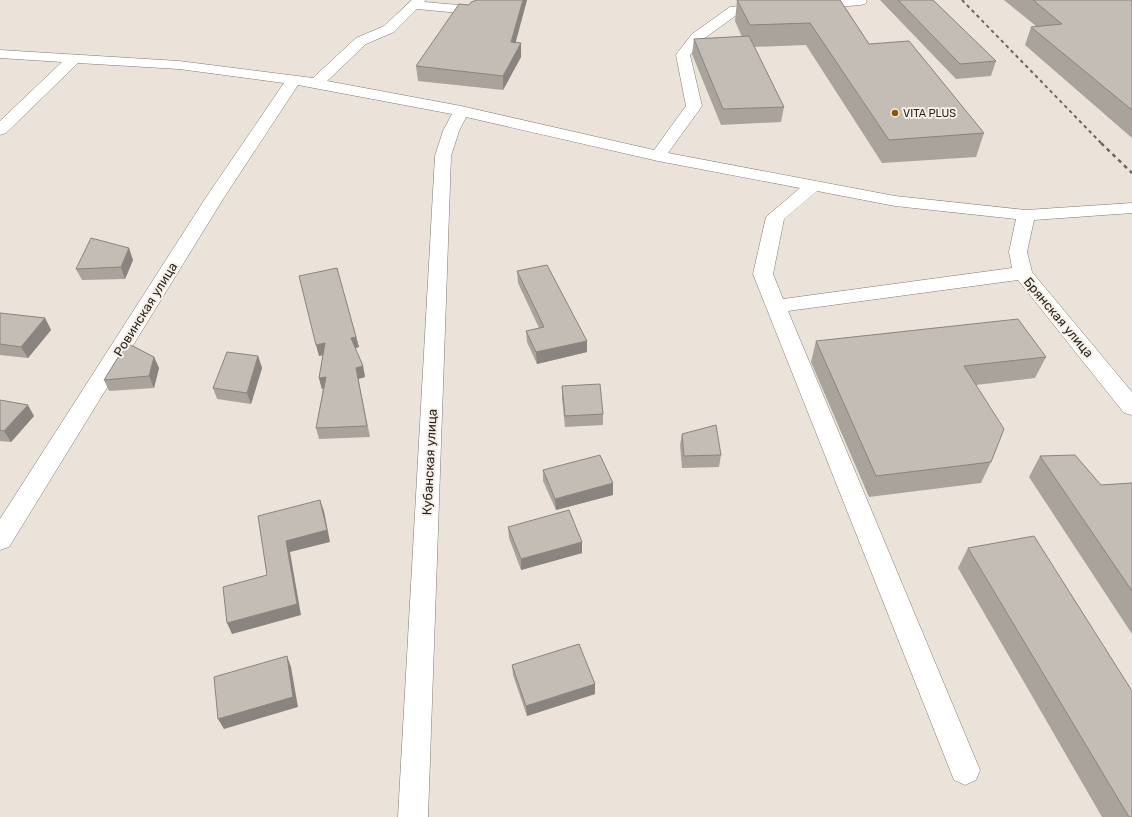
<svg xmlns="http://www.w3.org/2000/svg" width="1132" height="817" font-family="Rubik,sans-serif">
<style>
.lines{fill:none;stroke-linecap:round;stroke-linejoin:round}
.minor-casing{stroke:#817a72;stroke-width:1}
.minor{fill:#fff;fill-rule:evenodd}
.rail-far1{stroke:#6b6661;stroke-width:2;stroke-dasharray:3.5 3.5;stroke-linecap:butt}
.rail{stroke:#6b6661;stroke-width:2.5;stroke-dasharray:4 4;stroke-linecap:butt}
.wall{fill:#a9a39c}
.shaded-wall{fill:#89847f}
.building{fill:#c4bdb5;stroke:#89847f}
.poi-dot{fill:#8c5705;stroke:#f8f0e7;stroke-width:1.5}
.labels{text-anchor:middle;stroke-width:4;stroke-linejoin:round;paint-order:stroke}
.far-poi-label{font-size:11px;fill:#282522;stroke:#f8f0e7;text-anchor:start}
.street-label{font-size:13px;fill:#282522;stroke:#f8f0e7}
</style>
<rect width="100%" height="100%" fill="#ebe3da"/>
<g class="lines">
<g class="minor-casing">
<g id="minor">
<path d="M412,0H426L424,2L471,6L476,7L478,10L476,13L471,14L417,9L394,32L366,44L327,81L461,106L654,150L686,106L676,55L678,52L692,34L730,7L765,4L770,5L772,8L770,11L738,14L702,40L690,55L702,106L668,153L895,196L1026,210L1132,203V213L1034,220L1027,252L1032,272L1132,392V415L1124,413L1018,280L788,311L980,770L976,780L965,785L954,780L753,274L766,217L800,188L658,161L466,117L459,131L451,156L428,817H398L435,156L443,131L452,114L298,85L223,199L9,547L0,550V519L205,199L284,83L179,69L78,63L6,133L0,135V121L62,62L0,58V50L179,61L313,78L356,38L384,26ZM817,191L895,206L1016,219L1009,252L1012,268L783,299L773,274L784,219Z"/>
<polygon points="826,0 866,0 867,1 865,4 860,5 813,9 808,8 806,5 808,2"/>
</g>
</g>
<use href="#minor" class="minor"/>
<polyline class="rail-far1" points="962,0 1102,144"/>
<polyline class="rail" points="1101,143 1132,173"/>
</g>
<g class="wall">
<polygon points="476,0 527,0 515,42 521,43 521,57 503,90 418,81 416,66 469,5"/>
<polygon points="737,0 840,0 869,44 984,133 976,157 882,163 806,45 754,47 784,107 781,122 721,125 692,54 694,39 742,37 735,21"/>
<polygon points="880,0 933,0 996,61 991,76 956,79"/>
<polygon points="1004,0 1132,0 1132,138 1025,45 1031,27 1036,26"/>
<polygon points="133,260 125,279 82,280 76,269"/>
<polygon points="337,268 359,347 355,348 363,366 365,377 358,379 370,437 319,439 316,428 323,389 322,389 319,378 323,355 319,356"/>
<polygon points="517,271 587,341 587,352 537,364 527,342 526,331 539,328 518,283"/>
<polygon points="0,313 45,318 51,330 28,358 0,355"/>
<polygon points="816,341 1046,357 1035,378 976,385 991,462 981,483 869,497 811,362"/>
<polygon points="258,356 262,368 251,404 217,399 213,388"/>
<polygon points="154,357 159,368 154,388 109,391 104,380"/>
<polygon points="562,386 603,414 603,425 565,427 562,398"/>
<polygon points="0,400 34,416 11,442 0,441"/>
<polygon points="682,434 721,455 719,467 682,468 680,445"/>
<polygon points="1040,456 1101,485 1132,483 1132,634 1029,477"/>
<polygon points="543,470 613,495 556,510 543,481"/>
<polygon points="508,527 582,542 582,553 521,570 509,538"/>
<polygon points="968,548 1132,817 1102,817 958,568"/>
<polygon points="512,665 595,684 595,694 527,716 513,675"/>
</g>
<g class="shaded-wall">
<polygon points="523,0 527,0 512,56 511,42"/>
<polygon points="521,43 521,57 503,90 503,76"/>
<polygon points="129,248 133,260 125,279 121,267"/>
<polygon points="45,318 51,330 28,358 21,347"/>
<polygon points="356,337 359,347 353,349 351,338"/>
<polygon points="587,341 587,352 537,364 536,352"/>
<polygon points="325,343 328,354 319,356 316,345"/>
<polygon points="258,356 262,368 251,404 247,393"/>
<polygon points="154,357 159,368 154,388 149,376"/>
<polygon points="363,366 365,377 358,379 370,437 356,368"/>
<polygon points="326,377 328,387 322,389 319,378"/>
<polygon points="28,405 34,416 11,442 4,431"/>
<polygon points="613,483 613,495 556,510 555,499"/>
<polygon points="320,500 324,511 330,542 290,552 301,615 232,634 227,623 297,604 286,541"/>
<polygon points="582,542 582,553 521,570 521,559"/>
<polygon points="287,656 291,667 298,707 224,729 218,719"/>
<polygon points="595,684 595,694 527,716 526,706"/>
</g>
<g class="building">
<polygon points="477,0 523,0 511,42 521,43 503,76 416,66 459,4 469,5 471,2"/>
<polygon points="737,0 840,0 869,44 909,41 984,133 889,140 810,23 750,25"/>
<polygon points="898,0 933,0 996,61 960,64"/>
<polygon points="1033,0 1132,0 1132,110 1031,27 1062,24"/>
<polygon points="749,36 784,107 723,109 694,39"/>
<polygon points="91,238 129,248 121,267 76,269"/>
<polygon points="547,265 587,341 536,352 526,331 544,327 517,271"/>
<polygon points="337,268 356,337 351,338 363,366 356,368 367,426 316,428 326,377 319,378 325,343 316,345 299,276"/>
<polygon points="0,313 45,318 21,347 0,344"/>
<polygon points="1018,319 1046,357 964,366 1004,429 991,462 876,476 816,341"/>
<polygon points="127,343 154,357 149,376 104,380"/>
<polygon points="227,352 258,356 247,393 213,388"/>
<polygon points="600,384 603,414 565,416 562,386"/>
<polygon points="0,400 28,405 4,431 0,430"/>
<polygon points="716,425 721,455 684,456 682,434"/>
<polygon points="600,455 613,483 555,499 543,470"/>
<polygon points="1075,455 1101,485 1132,483 1132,591 1040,456"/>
<polygon points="320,500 327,530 286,541 297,604 227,623 223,587 267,575 258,516"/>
<polygon points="569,510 582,542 521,559 508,527"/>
<polygon points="1034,536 1132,691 1132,817 1129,817 968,548"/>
<polygon points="579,644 595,684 526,706 512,665"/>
<polygon points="287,656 293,697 218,719 214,677"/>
</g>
<circle class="poi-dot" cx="895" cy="113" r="4"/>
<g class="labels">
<g class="far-poi-label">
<text x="903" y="117">VITA PLUS</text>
</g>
<g class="street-label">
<text transform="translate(145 309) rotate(-58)" y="5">Ровинская улица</text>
<text transform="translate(1059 317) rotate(50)" y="5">Брянская улица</text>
<text transform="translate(429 462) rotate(-87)" y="5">Кубанская улица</text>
</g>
</g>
</svg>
